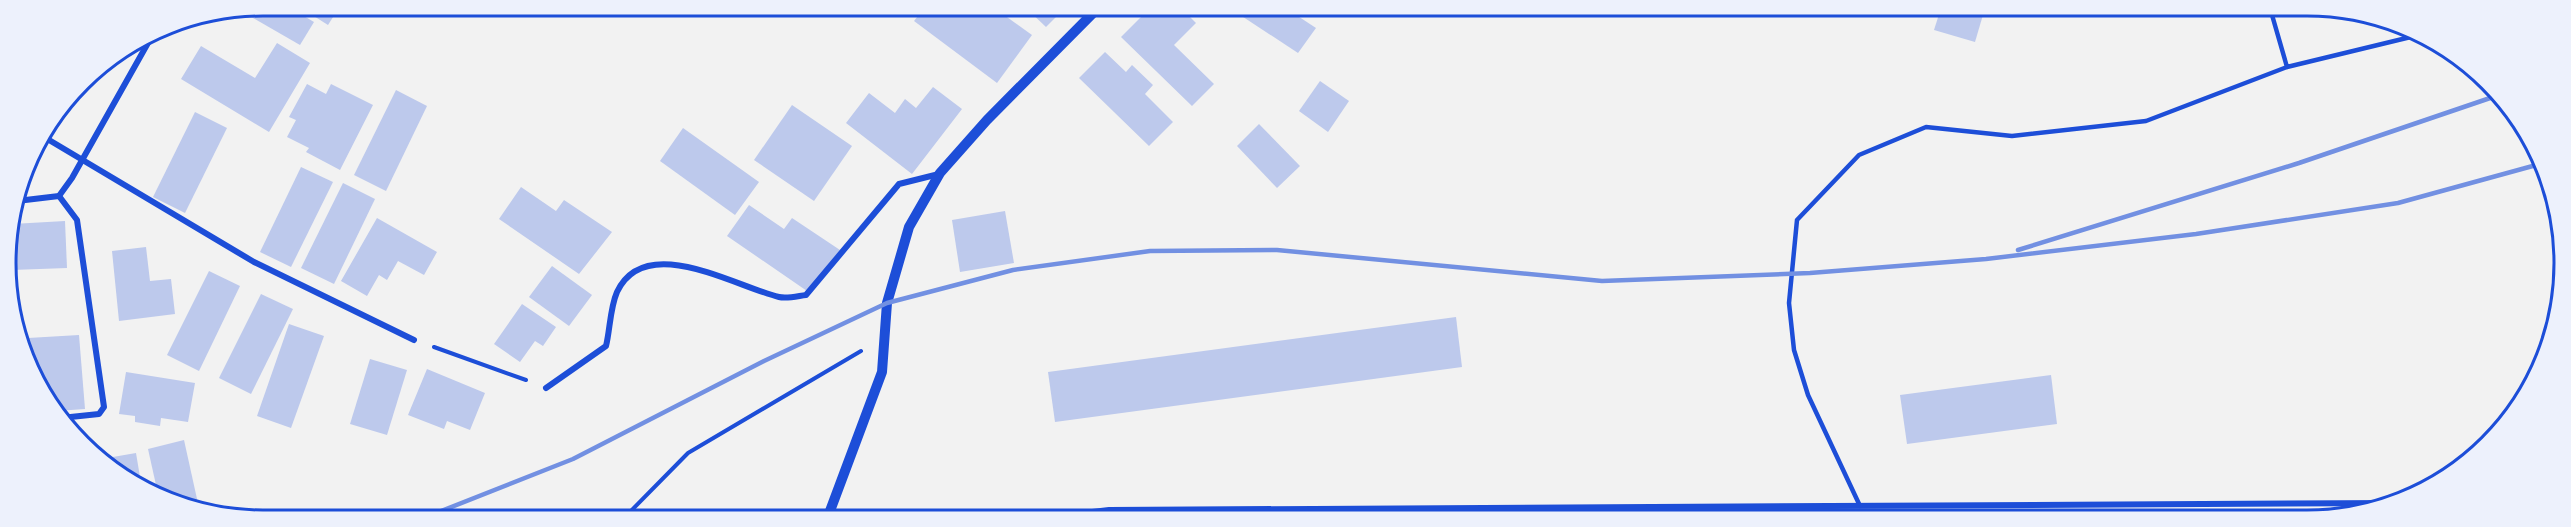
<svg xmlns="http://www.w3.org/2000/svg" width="2571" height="527" font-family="'Noto Sans',sans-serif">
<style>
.building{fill:#bdc9ec}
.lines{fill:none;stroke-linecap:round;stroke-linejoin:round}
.path{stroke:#1d4ed8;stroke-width:4}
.service{stroke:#1d4ed8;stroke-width:4.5}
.minor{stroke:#1d4ed8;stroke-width:6}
.tertiary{stroke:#1d4ed8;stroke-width:10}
.rail{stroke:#7290e2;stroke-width:4.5}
.rim{fill:none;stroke:#1d4ed8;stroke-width:3}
</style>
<rect width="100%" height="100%" fill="#f2f2f2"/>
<g class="building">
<polygon points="264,6 287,6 314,22 300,45 241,11"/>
<polygon points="298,6 340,6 328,25"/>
<polygon points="925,7 993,7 1032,35 997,83 914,21"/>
<polygon points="1025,7 1066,7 1046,27"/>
<polygon points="1151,7 1180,7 1196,23 1174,45 1214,84 1192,106 1121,37"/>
<polygon points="1232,7 1284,7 1316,28 1298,53 1231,9"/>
<polygon points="1941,8 1985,8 1975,42 1934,30"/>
<polygon points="277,43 310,63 269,132 181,79 201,46 255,78"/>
<polygon points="1105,52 1126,72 1132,65 1153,85 1145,94 1173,122 1149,146 1079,78"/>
<polygon points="1320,81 1349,101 1328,132 1299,111"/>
<polygon points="307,84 326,94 331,84 373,105 340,170 306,152 309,148 287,137 296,120 289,117"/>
<polygon points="933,87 962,109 912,174 846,123 869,93 895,113 905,99 916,108"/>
<polygon points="396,90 427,106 386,191 354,175"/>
<polygon points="792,105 852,146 814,201 754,160"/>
<polygon points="195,112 227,128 185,213 153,197"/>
<polygon points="1259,124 1300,166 1277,188 1237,146"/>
<polygon points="683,128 759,182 735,215 660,161"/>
<polygon points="301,167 333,182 291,267 260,252"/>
<polygon points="343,183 375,199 334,284 301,268"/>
<polygon points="521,187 556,211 564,200 612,232 579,274 499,219"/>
<polygon points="749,205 784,229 792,218 840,250 807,291 727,236"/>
<polygon points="1005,211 1014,263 960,272 952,220"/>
<polygon points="377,218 437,252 424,275 398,261 387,280 379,275 367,296 341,281"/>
<polygon points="65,221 67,268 12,270 12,224"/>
<polygon points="146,247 150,281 171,279 175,314 119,321 112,251"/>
<polygon points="552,266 592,295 569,326 529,297"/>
<polygon points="209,271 240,286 199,371 167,355"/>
<polygon points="261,294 293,309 251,394 219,378"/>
<polygon points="522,304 556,327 543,346 535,341 520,362 494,344"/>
<polygon points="1456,317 1462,367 1055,422 1048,372"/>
<polygon points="289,324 324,336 291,428 257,416"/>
<polygon points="79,335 85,409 57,411 30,364 28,338"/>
<polygon points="370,359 407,370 387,435 350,424"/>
<polygon points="427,369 485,393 470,430 447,421 444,429 408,415"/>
<polygon points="126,372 195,383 188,422 161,418 160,426 135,422 135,416 119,414"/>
<polygon points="2051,375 2057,424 1907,444 1900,395"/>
<polygon points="184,440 199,508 158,494 148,449"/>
<polygon points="136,453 142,489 135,487 108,465 107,458"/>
</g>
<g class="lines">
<g class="path">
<polyline points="434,347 526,380"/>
<polyline points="623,519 688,453 861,351"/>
</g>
<g class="service">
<polyline points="2270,8 2287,67 2419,35"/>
<polyline points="1860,506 1808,395 1794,350 1789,303 1797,220 1859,155 1926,127 2012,136 2146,121 2287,67"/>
</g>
<g class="minor">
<polyline points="44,137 254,262 414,340"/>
<polyline points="59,196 77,220 104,407 99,414 61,418"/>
<polyline points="17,201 59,196 72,178 153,34"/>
<path d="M546,388L606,346C610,330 610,308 617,292C645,232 734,286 779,297C787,299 798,296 806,295L899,184L939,174"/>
<polyline points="1033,519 1109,510 2398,503"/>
</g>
<polyline class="tertiary" points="827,519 882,372 887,303 909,227 940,173 987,120 1099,7"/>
<g class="rail">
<polyline points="2018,250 2299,163 2499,95"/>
<polyline points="421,519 573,459 764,361 887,303 1013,270 1150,251 1277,250 1602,281 1810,273 1986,259 2196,234 2398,203 2540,164"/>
</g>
</g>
<path d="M0 0H2571V527H0ZM263 16H2307A247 247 0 0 1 2554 263V263A247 247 0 0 1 2307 510H263A247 247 0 0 1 16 263V263A247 247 0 0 1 263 16Z" fill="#edf1fc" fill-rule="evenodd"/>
<path class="rim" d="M263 16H2307A247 247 0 0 1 2554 263V263A247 247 0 0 1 2307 510H263A247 247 0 0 1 16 263V263A247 247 0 0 1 263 16Z"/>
</svg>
